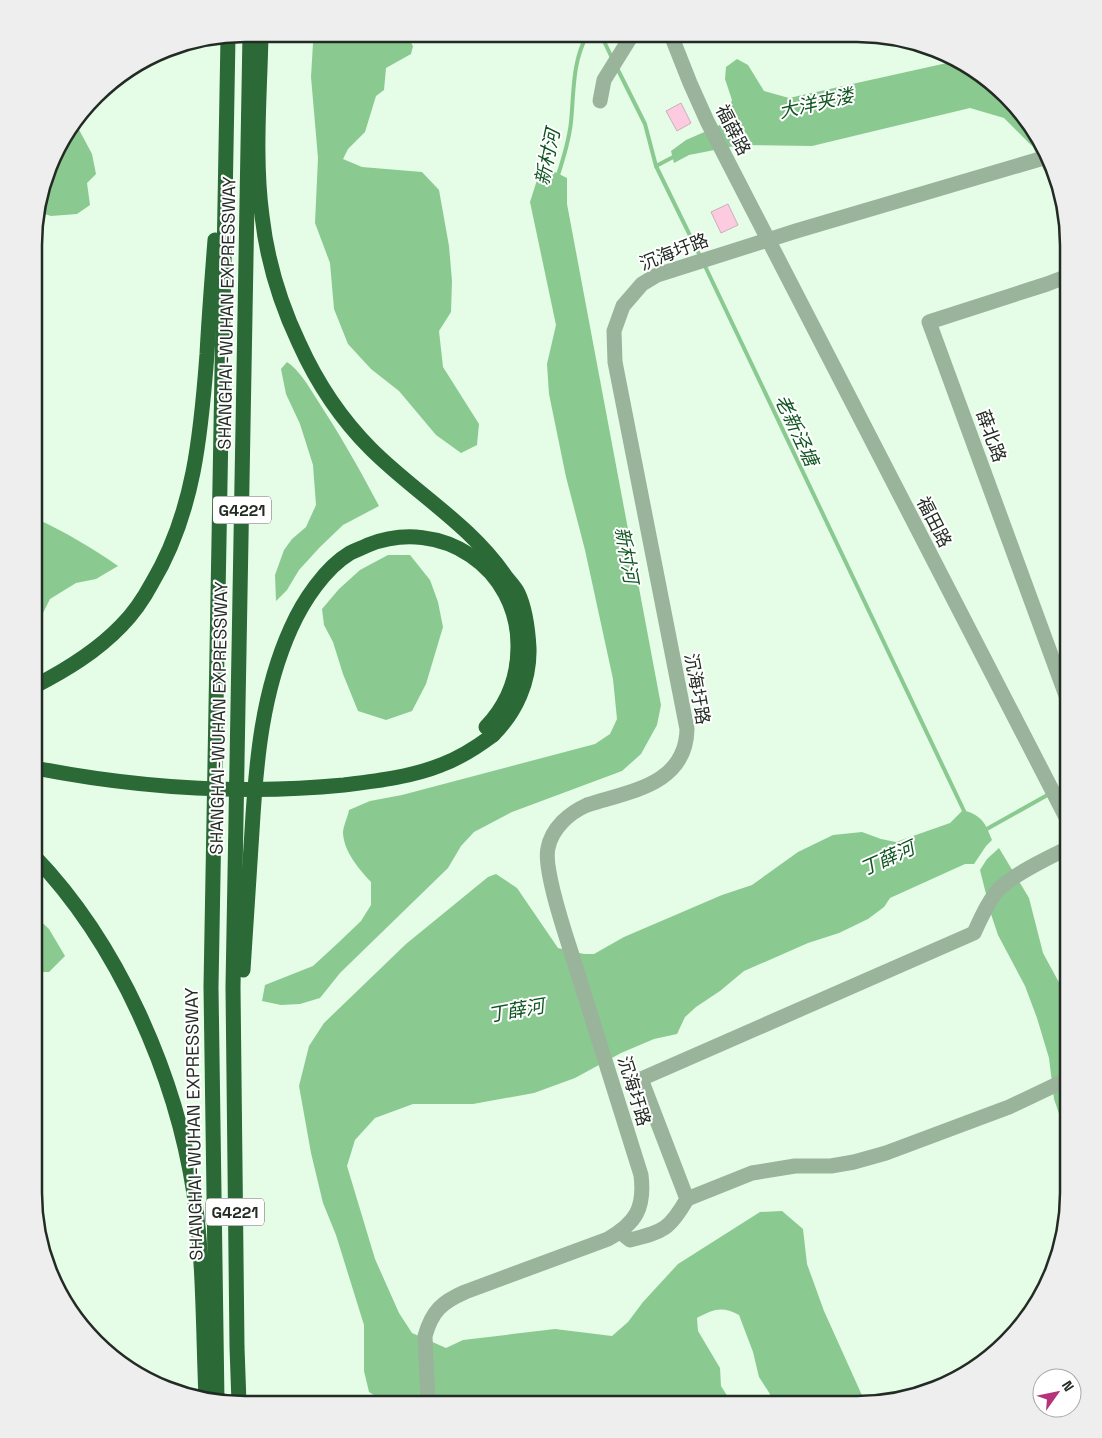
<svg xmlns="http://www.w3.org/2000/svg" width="1102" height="1438" font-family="'Space Grotesk','Noto Sans SC',sans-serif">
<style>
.water{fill:#8aca91}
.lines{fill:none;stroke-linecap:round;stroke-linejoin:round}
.stream{stroke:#8aca91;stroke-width:4}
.building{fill:#fccbe0;stroke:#ccaebb}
.minor{stroke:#99b49b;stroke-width:15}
.highway{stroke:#2b6936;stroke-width:15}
.highway-bridge{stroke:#2b6936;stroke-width:15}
.labels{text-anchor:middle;stroke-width:4;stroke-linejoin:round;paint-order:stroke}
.shield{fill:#fff;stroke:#656b66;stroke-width:1}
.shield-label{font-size:16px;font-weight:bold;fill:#232c24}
.street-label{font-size:18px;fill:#232c24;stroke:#fff}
.water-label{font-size:19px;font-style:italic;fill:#0f5521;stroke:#fff}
.rim{fill:none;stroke:#232c24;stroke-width:2.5}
</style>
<rect width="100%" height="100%" fill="#e5fce7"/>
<g class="water">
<polygon points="318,34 406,34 413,46 411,54 386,68 384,90 376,96 365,132 348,149 343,159 362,167 422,172 439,190 449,246 452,281 451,312 439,331 443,367 479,424 477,445 461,453 436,435 399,391 371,369 348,344 334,309 330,263 315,223 318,158 311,77 313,43"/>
<polygon points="737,59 748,65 764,91 789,98 956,61 985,77 1046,152 1058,200 1033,147 1004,118 970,108 812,146 740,145 689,155 674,163 671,151 686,140 718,126 725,121 732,100 725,79 726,67"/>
<polygon points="76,124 92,154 96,174 87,183 90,205 77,214 51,216 38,212 62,140"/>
<path d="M549,169L567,178V204L661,705L657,725L641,754L622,771L512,812L474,832L461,846L448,868L340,973L320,998L300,1004L281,1005L262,1001L265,985L313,966L338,943L361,921L371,905V882C359,869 344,852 343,833C343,826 348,817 349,810L370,801L402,795L595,744L610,734L617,719L613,679L585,550L566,477L549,394L547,364L556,325L530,202L537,180Z"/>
<path d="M287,362C300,371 307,384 316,398C339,433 359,468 379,506L343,525L320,547L299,570L287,590L276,601L275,575L284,550L292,539L306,527L316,505L313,465L300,424L286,394L281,369Z"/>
<path d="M35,518C65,532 91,547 118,566L96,579L76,583L50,599L37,625L35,627Z"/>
<polygon points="388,555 410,555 430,580 438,602 443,627 426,684 412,711 386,720 358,711 343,674 333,642 324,625 322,609 339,589 360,570"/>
<path d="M963,810C983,816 985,823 992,840L986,846L974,864H965L890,898L884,907L868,919L839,933L808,943L744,971L720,991L696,1007L685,1017L677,1034L654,1039L621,1053L575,1078L534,1093L473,1104H413L375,1118L355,1140L347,1166L375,1259L399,1313L412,1333L446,1348L463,1340L555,1329L612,1336L628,1322L643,1302L678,1264L760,1212L782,1211L803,1229L807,1264L824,1311L865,1402L856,1404H762H767L770,1394L759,1377L753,1352L739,1315C722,1306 714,1309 697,1318L698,1331L720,1368L721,1386L728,1397L747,1404L526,1403L511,1396L427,1403H386L369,1392L364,1371V1325L336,1235L323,1203L311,1153L299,1086L309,1046L324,1023L406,944L488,877L496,874L517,888L558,948L584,954H594L624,937L722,895L752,885L798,852L833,835L862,832L881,839L896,842L950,823Z"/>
<polygon points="999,848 1029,898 1043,953 1068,999 1068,1140 1054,1099 1049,1058 1037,1018 1025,986 998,935 991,914 980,870 987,859"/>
<polygon points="34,915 49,929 65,956 49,972 34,972"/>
</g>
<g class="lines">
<g class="stream">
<polyline points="601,35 613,60"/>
<polyline points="617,68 645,124 656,166 701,258"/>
<polyline points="656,166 677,155"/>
<path d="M557,178C563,160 569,141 571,122C574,92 572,63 587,35"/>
<polyline points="704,264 965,813"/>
<polyline points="1057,790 1068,784"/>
<polyline points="985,830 1051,793"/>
</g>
</g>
<g class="building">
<polygon points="681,103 691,123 677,131 666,111"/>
<polygon points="728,204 738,225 721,233 711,212"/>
</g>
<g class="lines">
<g class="minor">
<polyline points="671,35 690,83 707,121 1068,821"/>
<polyline points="600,101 604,80 632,35"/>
<polyline points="1068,701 929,322 1047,284 1068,276"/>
<polyline points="687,1199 752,1173 795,1166 831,1166 854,1162 886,1153 1009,1107 1068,1079"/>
<path d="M620,1232L630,1240C663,1232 670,1229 687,1199L641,1079L974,933C980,920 990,897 1001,887C1018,872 1048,858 1068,848"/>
<path d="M428,1403L425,1336C432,1311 442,1302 465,1292L608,1239C636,1223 645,1208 641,1175C618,1102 595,1028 572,955C565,933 543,868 548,848C552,828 569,813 587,805C630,791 686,785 687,729L615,362L614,331L623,306L642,284L657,275L796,231L1047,157"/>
</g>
<g class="highway">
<path d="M261,34C260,93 254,157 262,216C267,259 280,303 299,343C317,383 341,419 371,449C415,493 471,525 506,577C510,582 515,587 518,593C526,610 528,630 529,648C530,681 516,712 493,735"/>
<path d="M35,686C66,670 96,652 121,626C133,614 144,598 152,583C194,513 201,434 207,354C209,316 212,278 215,240"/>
<path d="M34,856C118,943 176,1075 194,1194C204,1261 203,1330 206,1398"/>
<path d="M243,970C246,924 249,878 252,831C256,762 262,692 291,628C303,601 325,568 350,553C356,550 362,548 368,545C441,516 519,568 518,647C518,677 507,705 486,727"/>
<polyline points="217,1402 211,987 228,37"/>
<polyline points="239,1403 237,1347 233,987 250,34"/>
</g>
<path class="highway-bridge" d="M35,768C137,788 240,795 344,785C376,781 411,777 441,765C460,758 477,747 493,735"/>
</g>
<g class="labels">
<g class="shield">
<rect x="213" y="496.5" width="58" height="27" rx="4"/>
<rect x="206" y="1198.5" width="58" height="27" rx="4"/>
</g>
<g class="shield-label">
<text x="242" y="516">G4221</text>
<text x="235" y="1218">G4221</text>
</g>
<g class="street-label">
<text transform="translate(733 130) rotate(63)" y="6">福薛路</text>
<text transform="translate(674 252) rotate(-21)" y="6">沉海圩路</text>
<text transform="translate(227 313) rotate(-89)" y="6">SHANGHAI-WUHAN EXPRESSWAY</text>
<text transform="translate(991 436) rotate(70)" y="6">薛北路</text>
<text transform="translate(934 522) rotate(63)" y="6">福田路</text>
<text transform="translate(697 689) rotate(80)" y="6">沉海圩路</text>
<text transform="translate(219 718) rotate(-89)" y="6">SHANGHAI-WUHAN EXPRESSWAY</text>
<text transform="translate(634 1091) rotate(73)" y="6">沉海圩路</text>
<text transform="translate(194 1124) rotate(-91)" y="6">SHANGHAI-WUHAN EXPRESSWAY</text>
</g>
<g class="water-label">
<text transform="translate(816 103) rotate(-13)" y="7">大洋夹溇</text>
<text transform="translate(547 157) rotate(-78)" y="7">新村河</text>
<text transform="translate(797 430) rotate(65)" y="7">老新泾塘</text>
<text transform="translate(627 555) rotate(80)" y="7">新村河</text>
<text transform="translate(887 858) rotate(-24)" y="7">丁薛河</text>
<text transform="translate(516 1010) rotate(-10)" y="7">丁薛河</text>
</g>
</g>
<path d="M0 0H1102V1438H0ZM245 42H857A203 203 0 0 1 1060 245V1193A203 203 0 0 1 857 1396H245A203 203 0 0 1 42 1193V245A203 203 0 0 1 245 42Z" fill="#edeeed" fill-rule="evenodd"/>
<path class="rim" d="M245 42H857A203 203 0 0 1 1060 245V1193A203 203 0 0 1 857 1396H245A203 203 0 0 1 42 1193V245A203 203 0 0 1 245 42Z"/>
<g transform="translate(1057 1393) rotate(57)"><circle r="24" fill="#ffffff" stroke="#a7aba7"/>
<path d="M0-4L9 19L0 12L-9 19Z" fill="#b5337b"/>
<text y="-8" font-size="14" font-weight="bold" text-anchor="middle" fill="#232c24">N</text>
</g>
</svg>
